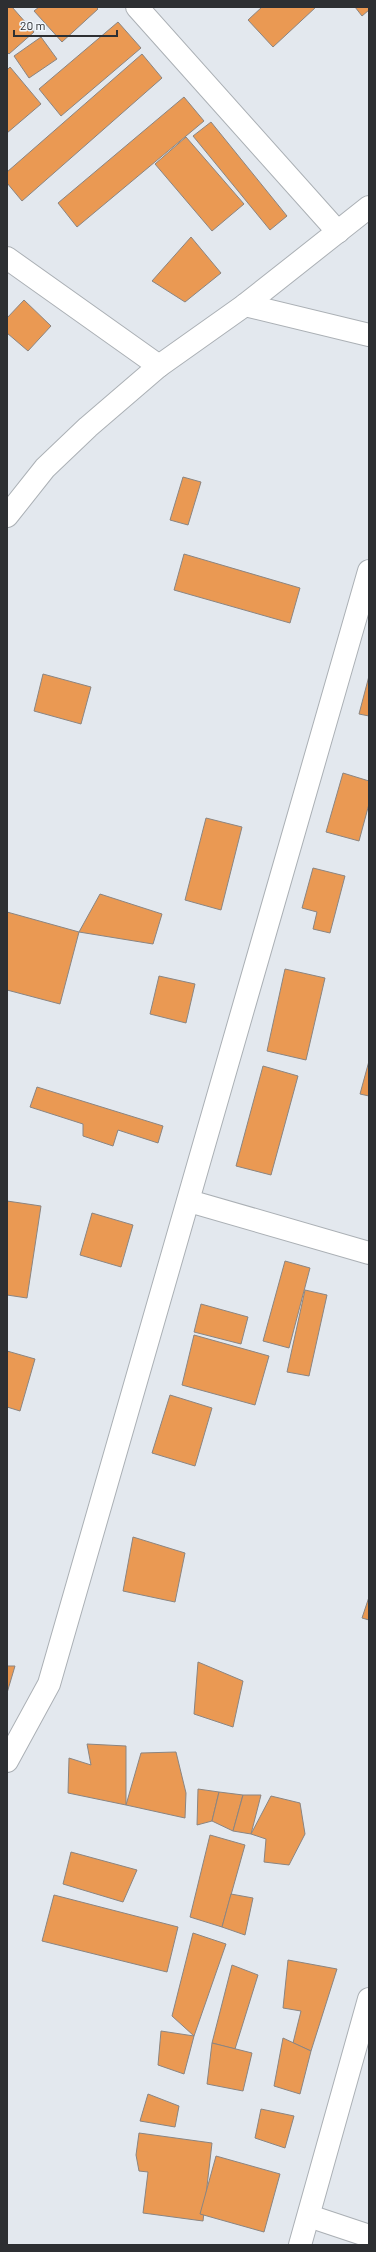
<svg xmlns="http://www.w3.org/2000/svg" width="376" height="2252" font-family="Barlow,sans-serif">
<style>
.building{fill:#ea9953;stroke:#8b8581}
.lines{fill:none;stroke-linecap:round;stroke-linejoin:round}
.minor-casing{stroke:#abb0b5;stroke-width:24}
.minor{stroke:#fff;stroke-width:22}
</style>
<rect width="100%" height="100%" fill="#e3e8ee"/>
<g class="building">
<polygon points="7,7 12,7 34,32 9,54 7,52"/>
<polygon points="39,7 96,7 98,9 62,42 34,11"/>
<polygon points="262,7 316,7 273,47 248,20"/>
<polygon points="355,7 369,7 369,10 362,16"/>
<polygon points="118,22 141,48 61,116 39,89"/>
<polygon points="41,37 57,59 29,78 14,56"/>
<polygon points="142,54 162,78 22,201 7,183 7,172"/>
<polygon points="10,67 41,104 7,133 7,70"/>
<polygon points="184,97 204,121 77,227 58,203"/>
<polygon points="211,122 287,216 270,230 193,136"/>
<polygon points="186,137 244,204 212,231 155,164"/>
<polygon points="191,237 221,273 185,302 152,281"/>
<polygon points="24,300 51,326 28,351 7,333 7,318"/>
<polygon points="183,477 201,482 188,525 170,520"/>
<polygon points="184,554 300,588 290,623 174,590"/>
<polygon points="43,674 91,687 81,724 34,711"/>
<polygon points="369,676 369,716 359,714"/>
<polygon points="343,773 369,781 369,804 359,841 326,832"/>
<polygon points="206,818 242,827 221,910 185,900"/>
<polygon points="313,868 345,876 330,933 313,929 317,912 302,908"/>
<polygon points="100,894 162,914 153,944 79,932"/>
<polygon points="7,912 79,932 60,1004 7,990"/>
<polygon points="285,969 325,978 306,1060 267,1051"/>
<polygon points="159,976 195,984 186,1023 150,1014"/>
<polygon points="369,1061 369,1096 360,1094"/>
<polygon points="263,1066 298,1076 271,1175 236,1166"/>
<polygon points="37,1087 163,1126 158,1143 118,1130 113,1146 83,1136 83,1124 30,1107"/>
<polygon points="7,1201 41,1206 27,1298 7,1295"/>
<polygon points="92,1213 133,1225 121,1267 80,1255"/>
<polygon points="285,1261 310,1268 289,1348 263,1341"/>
<polygon points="305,1290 327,1295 309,1376 287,1372"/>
<polygon points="201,1304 248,1317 241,1344 194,1332"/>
<polygon points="194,1335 269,1356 255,1405 182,1385"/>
<polygon points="7,1351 35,1359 20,1411 7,1407"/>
<polygon points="170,1395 212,1408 195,1466 152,1453"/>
<polygon points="133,1537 185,1553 175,1602 123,1591"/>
<polygon points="369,1597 369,1620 362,1618"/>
<polygon points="198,1662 243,1681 233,1727 194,1714"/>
<polygon points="7,1666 15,1666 7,1693"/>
<polygon points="87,1744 126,1746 126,1805 68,1793 69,1758 91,1765"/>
<polygon points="176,1752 186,1793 185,1818 126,1805 141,1753"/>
<polygon points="198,1789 219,1792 212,1821 197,1825"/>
<polygon points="219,1792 243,1795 233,1831 212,1821"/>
<polygon points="243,1795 261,1795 251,1834 233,1831"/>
<polygon points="271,1796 300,1803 305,1834 289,1865 264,1862 266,1839 251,1834"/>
<polygon points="210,1835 245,1845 222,1927 190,1917"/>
<polygon points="71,1852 137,1870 123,1902 63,1884"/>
<polygon points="231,1894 253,1898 245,1935 222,1927"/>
<polygon points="54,1895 178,1927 167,1972 42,1941"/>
<polygon points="193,1933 226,1944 194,2036 172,2016"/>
<polygon points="288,1960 337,1969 311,2051 293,2043 301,2011 283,2008"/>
<polygon points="232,1965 258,1975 235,2049 212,2043"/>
<polygon points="161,2031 194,2036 184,2074 158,2065"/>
<polygon points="283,2038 311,2051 300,2094 274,2086"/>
<polygon points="212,2043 252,2053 243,2091 207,2084"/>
<polygon points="148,2094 179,2106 175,2127 140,2121"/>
<polygon points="261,2109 294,2116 285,2148 255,2138"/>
<polygon points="139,2133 212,2143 203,2221 143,2213 148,2172 139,2171 136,2155"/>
<polygon points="216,2156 280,2174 264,2232 200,2214"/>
</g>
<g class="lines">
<g class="minor-casing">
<g id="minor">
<polyline points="137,7 338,232"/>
<polyline points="7,258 159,366"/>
<polyline points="245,305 369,335"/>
<polyline points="7,516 45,468 88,427 159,366 245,305 369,207"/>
<polyline points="189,1201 369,1253"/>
<polyline points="7,1761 49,1684 369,571"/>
<polyline points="309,2216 369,2236"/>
<polyline points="300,2245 369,1999"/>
</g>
</g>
<use href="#minor" class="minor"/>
</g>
<rect width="376" height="2252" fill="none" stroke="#2d2f32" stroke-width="16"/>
<path d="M14 30v6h103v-6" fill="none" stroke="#2d2f32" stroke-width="2"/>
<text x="20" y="30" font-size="12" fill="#2d2f32" stroke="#f0f6fb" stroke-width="3" paint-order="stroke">20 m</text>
</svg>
